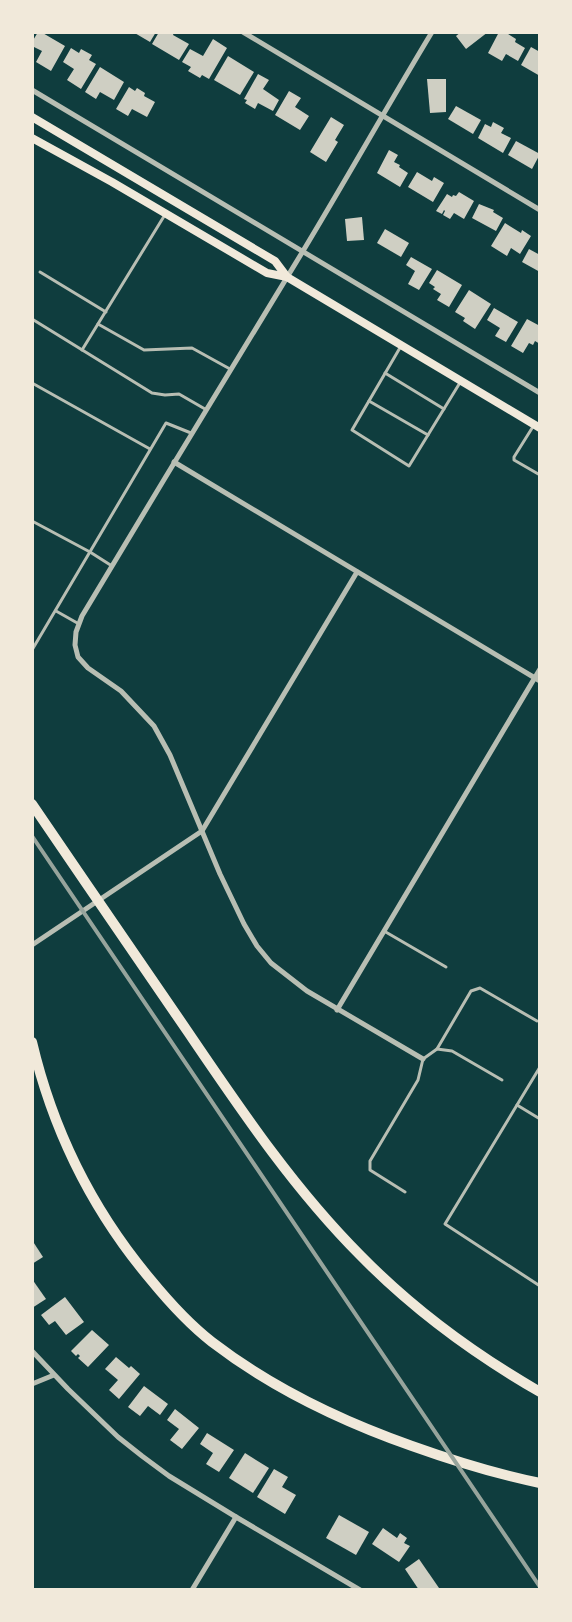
<svg xmlns="http://www.w3.org/2000/svg" width="572" height="1622" font-family="Mulish,sans-serif">
<style>
.building{fill:#cfcfc3}
.lines{fill:none;stroke-linecap:round;stroke-linejoin:round}
.service{stroke:#b8beb3;stroke-width:3}
.minor{stroke:#b8beb3;stroke-width:5}
.secondary{stroke:#f1e9da;stroke-width:8}
.motorway{stroke:#f1e9da;stroke-width:10}
.rail{stroke:#97a49c;stroke-width:4}
</style>
<rect width="100%" height="100%" fill="#0f3d3e"/>
<g class="building">
<polygon points="38,32 41,32 65,46 51,71 36,62 42,51 32,46 32,42"/>
<polygon points="133,32 156,32 150,42"/>
<polygon points="159,32 174,32 173,35 189,44 179,60 152,44"/>
<polygon points="461,32 488,32 466,49 456,36"/>
<polygon points="499,32 505,32 516,39 515,42 525,48 518,61 506,54 502,61 488,53"/>
<polygon points="213,39 227,48 209,79 202,75 200,78 188,71 191,67 182,62 190,49 203,56"/>
<polygon points="531,47 540,52 540,76 521,65"/>
<polygon points="71,48 79,53 81,49 92,55 89,60 96,64 81,89 67,80 74,69 63,62"/>
<polygon points="228,56 254,72 240,95 214,80"/>
<polygon points="100,67 124,82 114,100 100,92 96,99 85,92"/>
<polygon points="258,74 269,80 263,89 279,100 273,111 258,103 255,109 245,103 247,100 244,99"/>
<polygon points="427,79 446,79 446,112 430,113"/>
<polygon points="129,87 135,91 137,88 145,93 144,96 155,102 147,117 132,109 128,116 116,109"/>
<polygon points="289,91 301,98 295,107 309,116 300,130 275,115"/>
<polygon points="456,106 481,120 473,134 448,119"/>
<polygon points="331,117 344,125 335,140 338,142 326,162 310,152"/>
<polygon points="493,122 504,128 501,133 511,138 503,153 478,138 485,124 491,127"/>
<polygon points="516,141 540,154 532,169 508,155"/>
<polygon points="389,150 398,155 394,162 400,165 399,167 408,173 400,187 377,173"/>
<polygon points="417,172 432,181 434,177 444,183 433,202 408,187"/>
<polygon points="459,192 474,201 464,219 454,213 450,219 443,215 445,211 444,210 442,214 436,211 447,194 452,197 453,195 456,196"/>
<polygon points="479,204 494,210 493,212 503,218 496,231 472,218"/>
<polygon points="362,217 364,240 347,241 345,219"/>
<polygon points="505,223 521,233 522,230 531,236 520,254 511,248 507,256 491,246"/>
<polygon points="385,229 409,243 401,257 377,243"/>
<polygon points="529,249 540,255 540,272 522,262"/>
<polygon points="411,257 432,269 419,290 408,284 415,271 406,265"/>
<polygon points="437,270 462,285 449,307 437,300 441,294 433,289 435,287 429,283"/>
<polygon points="469,290 491,304 475,329 463,321 465,318 455,312"/>
<polygon points="494,308 518,322 506,342 495,336 500,328 487,320"/>
<polygon points="527,319 540,326 540,344 535,341 533,345 529,343 523,353 511,346"/>
<polygon points="32,1240 43,1257 32,1264"/>
<polygon points="32,1279 46,1299 32,1308"/>
<polygon points="65,1297 84,1322 66,1335 55,1321 49,1325 41,1315"/>
<polygon points="92,1330 109,1345 88,1367 78,1358 80,1356 78,1354 76,1356 71,1351"/>
<polygon points="116,1357 129,1368 131,1366 140,1374 119,1399 109,1390 118,1380 105,1369"/>
<polygon points="144,1386 168,1404 160,1415 148,1406 140,1416 128,1407"/>
<polygon points="175,1409 199,1428 182,1449 170,1440 179,1429 167,1420"/>
<polygon points="207,1433 234,1450 219,1472 206,1464 213,1453 200,1444"/>
<polygon points="245,1453 269,1468 253,1493 229,1478"/>
<polygon points="274,1469 288,1477 282,1487 296,1495 285,1514 257,1497"/>
<polygon points="339,1515 369,1532 356,1555 326,1538"/>
<polygon points="383,1528 397,1538 400,1533 407,1538 404,1543 410,1546 399,1562 372,1544"/>
<polygon points="419,1559 439,1588 437,1590 419,1590 405,1569"/>
</g>
<g class="lines">
<g class="service">
<polyline points="40,272 106,312"/>
<polyline points="32,319 152,393 165,395 179,394 205,409"/>
<polyline points="98,324 144,350 192,348 230,369"/>
<polyline points="401,346 352,430 409,466 461,381"/>
<polyline points="82,350 166,213"/>
<polyline points="385,373 444,409"/>
<polyline points="32,383 150,449"/>
<polyline points="369,401 428,435"/>
<polyline points="534,425 514,457 514,460 540,475"/>
<polyline points="32,521 90,552 112,566"/>
<polyline points="56,611 79,624"/>
<polyline points="32,650 166,423 191,433"/>
<polyline points="384,931 446,967"/>
<polyline points="437,1049 452,1051 502,1080"/>
<polyline points="540,1067 445,1224 540,1286"/>
<polyline points="517,1105 540,1119"/>
<polyline points="405,1192 370,1170 370,1161 418,1080 423,1059 437,1049 471,991 480,988 537,1021"/>
</g>
<g class="minor">
<polyline points="243,32 540,210"/>
<polyline points="32,90 540,393"/>
<polyline points="174,462 540,681"/>
<polyline points="32,945 202,831 357,572"/>
<polyline points="337,1010 540,669"/>
<path d="M423,1059L307,991L271,963L257,946L244,924L220,874L170,755L154,726L121,691L88,668L78,657L75,645L76,632L82,616C155,494 229,372 303,251C347,178 388,105 432,32"/>
<polyline points="32,1351 68,1389 118,1437 142,1456 169,1476 236,1517 360,1590"/>
<polyline points="32,1384 54,1375"/>
<polyline points="192,1590 236,1517"/>
</g>
<g class="secondary">
<polyline points="32,117 275,261 287,277"/>
<polyline points="32,138 112,182 267,273 287,277 540,428"/>
</g>
<g class="motorway">
<path d="M32,804C84,880 136,957 188,1032C241,1110 294,1189 361,1256C414,1310 474,1354 540,1392"/>
<path d="M32,1042C53,1131 92,1210 151,1280C169,1302 189,1324 212,1342C272,1388 341,1421 412,1446C454,1461 496,1474 540,1483"/>
</g>
<polyline class="rail" points="32,836 540,1587"/>
</g>
<rect width="572" height="1622" fill="none" stroke="#f1e9da" stroke-width="68"/>
</svg>
